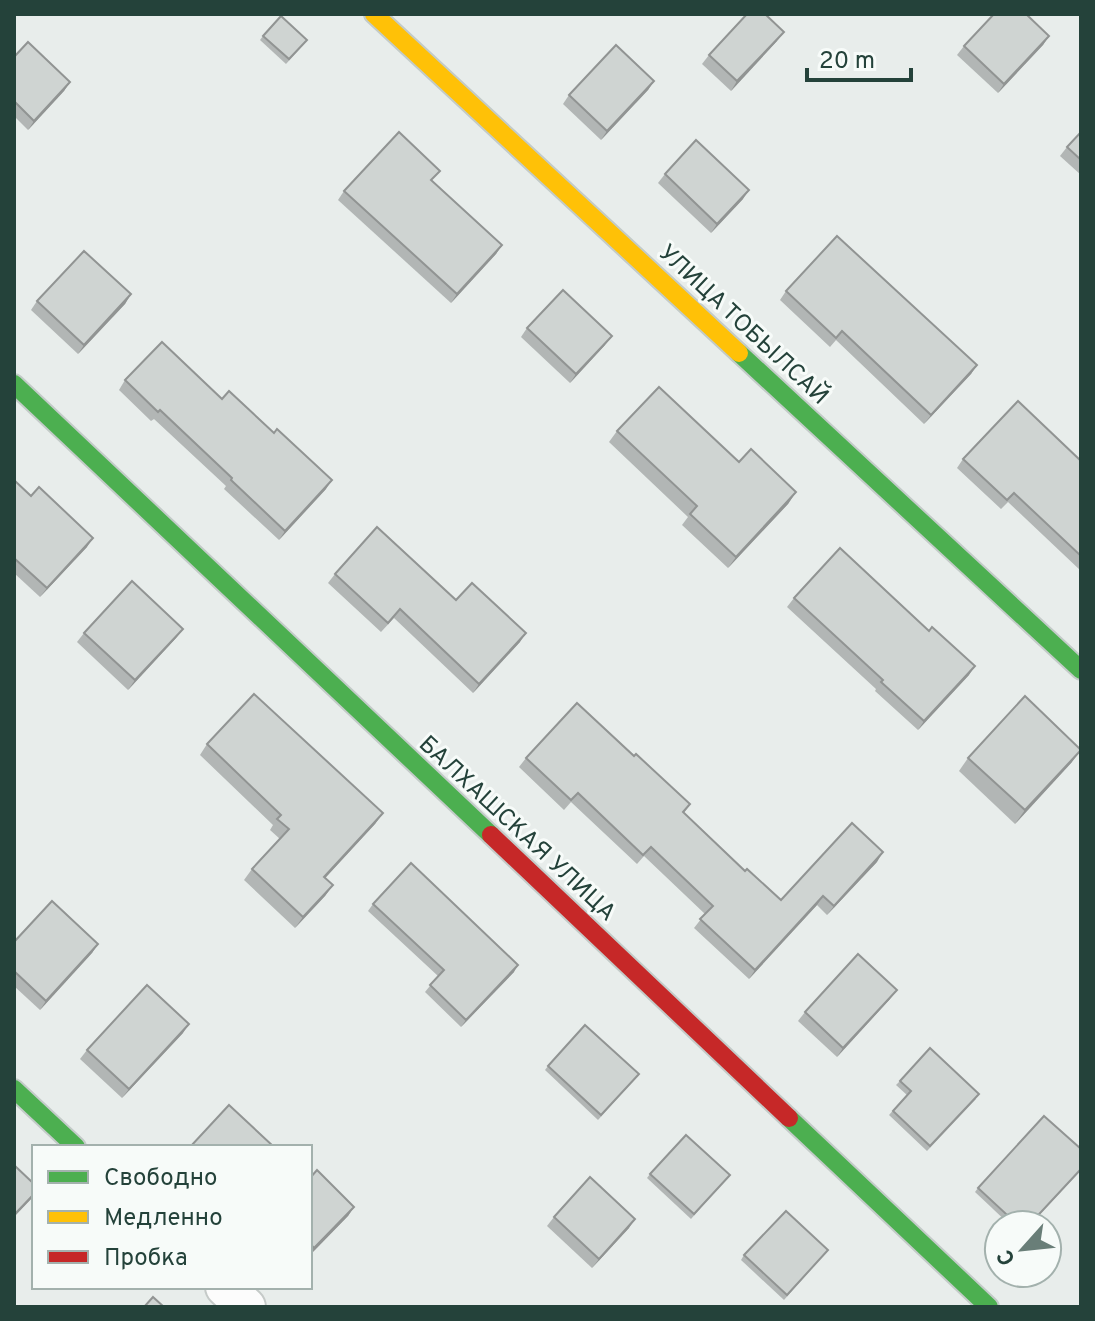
<svg xmlns="http://www.w3.org/2000/svg" width="1095" height="1321" font-family="Overpass,sans-serif">
<style>
.lines{fill:none;stroke-linecap:round;stroke-linejoin:round}
.street-casing{stroke:#c5cac8;stroke-width:42}
.fast-casing{stroke:#c3cbc8;stroke-width:22}
.slow-casing{stroke:#c3cbc8;stroke-width:22}
.jam-casing{stroke:#c3cbc8;stroke-width:22}
.street{stroke:#fcfcfc;stroke-width:38}
.fast{stroke:#4caf50;stroke-width:18}
.slow{stroke:#ffc107;stroke-width:18}
.jam{stroke:#c62828;stroke-width:18}
.wall{fill:#b2b6b5}
.shaded-wall{fill:#919493}
.building{fill:#cfd4d2;stroke:#919493;stroke-width:2}
.labels{text-anchor:middle;stroke-width:6;stroke-linejoin:round;paint-order:stroke}
.street-label{font-size:24px;fill:#24423a;stroke:#f7fbf9}
</style>
<rect width="100%" height="100%" fill="#e8edeb"/>
<g class="lines">
<g class="street-casing">
<polyline id="street" points="225,1287 246,1307"/>
</g>
<g class="fast-casing">
<g id="fast">
<polyline points="739,353 1081,670"/>
<polyline points="14,384 491,835"/>
<polyline points="14,1089 76,1147"/>
<polyline points="789,1118 989,1307"/>
</g>
</g>
<g class="slow-casing">
<polyline id="slow" points="374,14 739,353"/>
</g>
<g class="jam-casing">
<polyline id="jam" points="491,835 789,1118"/>
</g>
<use href="#street" class="street"/>
<use href="#fast" class="fast"/>
<use href="#slow" class="slow"/>
<use href="#jam" class="jam"/>
</g>
<g class="wall">
<polygon points="263,36 303,45 286,64 260,40"/>
<polygon points="1049,36 1043,45 998,93 957,55 964,46"/>
<polygon points="777,41 731,91 702,64 709,55"/>
<polygon points="14,57 70,82 64,91 28,130 14,116"/>
<polygon points="654,81 648,90 601,140 563,104 569,95"/>
<polygon points="1081,132 1081,175 1060,156 1067,147"/>
<polygon points="665,174 743,199 711,233 658,183"/>
<polygon points="432,181 502,245 496,254 451,303 338,200 344,191"/>
<polygon points="786,291 977,365 971,374 924,424 836,340 830,347 780,300"/>
<polygon points="131,294 125,304 78,354 31,310 37,301"/>
<polygon points="527,328 605,345 570,383 521,337"/>
<polygon points="125,380 222,399 326,489 279,540 224,489 226,486 154,419 151,421 119,390"/>
<polygon points="617,431 739,462 796,492 788,504 728,568 682,525 688,517 609,442"/>
<polygon points="963,459 1081,461 1081,571 1008,502 1001,509 957,468"/>
<polygon points="14,480 87,547 40,597 14,573"/>
<polygon points="335,574 456,600 520,642 473,693 394,618 381,632 328,583"/>
<polygon points="794,598 969,675 918,730 875,691 876,689 787,607"/>
<polygon points="183,629 176,638 128,690 77,642 84,633"/>
<polygon points="207,744 383,813 375,824 325,878 333,885 325,896 295,928 244,880 252,869 280,839 270,830 273,825 200,755"/>
<polygon points="634,756 690,804 684,813 745,871 781,900 877,862 827,915 817,905 749,979 694,928 705,914 644,856 637,864 571,802 564,810 519,767 526,758"/>
<polygon points="968,758 1072,762 1015,824 959,771"/>
<polygon points="373,904 514,972 461,1027 425,992 438,976 368,911"/>
<polygon points="14,942 98,944 92,953 40,1010 14,986"/>
<polygon points="890,999 837,1057 798,1021 805,1012"/>
<polygon points="183,1033 122,1098 80,1059 87,1050"/>
<polygon points="548,1066 639,1074 598,1120 545,1070"/>
<polygon points="900,1081 976,1099 927,1151 889,1115 907,1095 896,1085"/>
<polygon points="1081,1170 1030,1225 1010,1225 975,1192 978,1188"/>
<polygon points="650,1174 726,1179 691,1219 647,1178"/>
<polygon points="310,1178 354,1207 348,1216 310,1255"/>
<polygon points="554,1217 629,1228 592,1268 547,1226"/>
<polygon points="828,1250 784,1300 741,1260 744,1255"/>
</g>
<g class="shaded-wall">
<polygon points="784,32 777,41 731,91 737,81"/>
<polygon points="1049,36 1043,45 998,93 1004,84"/>
<polygon points="654,81 648,90 601,140 607,131"/>
<polygon points="70,82 64,91 28,130 34,121"/>
<polygon points="749,190 743,199 711,233 717,224"/>
<polygon points="502,245 496,254 451,303 457,294"/>
<polygon points="131,294 125,304 78,354 84,345"/>
<polygon points="612,336 605,345 570,383 576,374"/>
<polygon points="977,365 971,374 924,424 931,415"/>
<polygon points="332,480 326,489 279,540 285,531"/>
<polygon points="796,492 788,504 728,568 736,557"/>
<polygon points="93,538 87,547 40,597 47,588"/>
<polygon points="183,629 176,638 128,690 135,680"/>
<polygon points="526,633 520,642 473,693 479,684"/>
<polygon points="975,666 969,675 918,730 924,721"/>
<polygon points="1081,750 1072,762 1015,824 1025,810"/>
<polygon points="383,813 375,824 316,888 324,877"/>
<polygon points="883,852 877,862 827,915 834,906"/>
<polygon points="333,885 325,896 295,928 303,917"/>
<polygon points="823,896 817,905 749,979 755,970"/>
<polygon points="98,944 92,953 40,1010 46,1001"/>
<polygon points="518,965 514,972 461,1027 466,1020"/>
<polygon points="897,990 890,999 837,1057 843,1048"/>
<polygon points="189,1024 183,1033 122,1098 129,1089"/>
<polygon points="34,1194 34,1196 14,1217 14,1215"/>
<polygon points="354,1207 348,1216 310,1255 314,1248"/>
<polygon points="635,1219 629,1228 592,1268 599,1259"/>
</g>
<g class="building">
<polygon points="747,14 765,14 784,32 737,81 709,55"/>
<polygon points="994,14 1026,14 1049,36 1004,84 964,46"/>
<polygon points="281,16 307,40 289,59 263,36"/>
<polygon points="28,42 70,82 34,121 14,101 14,57"/>
<polygon points="616,45 654,81 607,131 569,95"/>
<polygon points="399,132 440,171 431,180 502,245 457,294 344,191"/>
<polygon points="1081,132 1081,160 1067,147"/>
<polygon points="696,140 749,190 717,224 665,174"/>
<polygon points="837,236 977,365 931,415 842,331 836,338 786,291"/>
<polygon points="84,251 131,294 84,345 37,301"/>
<polygon points="563,290 612,336 576,374 527,328"/>
<polygon points="162,342 222,399 229,391 274,433 277,429 332,480 285,531 231,480 232,478 160,410 158,412 125,380"/>
<polygon points="659,387 739,462 751,449 796,492 736,557 690,514 697,506 617,431"/>
<polygon points="1018,401 1081,461 1081,556 1014,493 1007,500 963,459"/>
<polygon points="14,480 31,496 39,487 93,538 47,588 14,558"/>
<polygon points="377,527 456,600 472,583 526,633 479,684 400,609 388,623 335,574"/>
<polygon points="840,548 929,631 932,627 975,666 924,721 881,682 883,680 794,598"/>
<polygon points="132,581 183,629 135,680 84,633"/>
<polygon points="254,694 383,813 324,877 333,885 303,917 252,869 289,829 277,819 281,815 207,744"/>
<polygon points="1025,696 1081,750 1025,810 968,758"/>
<polygon points="577,703 634,756 636,754 690,804 683,812 745,871 747,869 781,900 852,823 883,852 834,906 823,896 755,970 700,919 713,906 651,847 643,855 578,793 571,800 526,758"/>
<polygon points="411,863 518,965 466,1020 430,985 444,970 373,904"/>
<polygon points="52,901 98,944 46,1001 14,971 14,942"/>
<polygon points="858,954 897,990 843,1048 805,1012"/>
<polygon points="147,985 189,1024 129,1089 87,1050"/>
<polygon points="585,1025 639,1074 601,1115 548,1066"/>
<polygon points="930,1048 979,1094 930,1146 893,1111 911,1091 900,1081"/>
<polygon points="229,1105 274,1147 190,1147"/>
<polygon points="1044,1116 1081,1149 1081,1169 1029,1225 1018,1225 978,1188"/>
<polygon points="686,1135 730,1175 694,1214 650,1174"/>
<polygon points="14,1165 34,1184 34,1194 14,1215"/>
<polygon points="317,1170 354,1207 314,1248 310,1243 310,1178"/>
<polygon points="590,1177 635,1219 599,1259 554,1217"/>
<polygon points="786,1211 828,1250 787,1295 744,1255"/>
<polygon points="153,1297 164,1307 144,1307"/>
</g>
<g class="labels">
<g class="street-label">
<text transform="translate(744 324) rotate(43)" y="8">УЛИЦА ТОБЫЛСАЙ</text>
<text transform="translate(518 828) rotate(43)" y="8">БАЛХАШСКАЯ УЛИЦА</text>
</g>
</g>
<rect width="1095" height="1321" fill="none" stroke="#24423a" stroke-width="32"/>
<rect x="32" y="1145" width="280" height="144" fill="#f7fbf9" stroke="#a3b1ad" stroke-width="2"/>
<rect x="48" y="1171" width="40" height="12" fill="#4caf50" stroke="#a3b1ad" stroke-width="2"/>
<text x="104" y="1185" font-size="24" fill="#24423a">Свободно</text>
<rect x="48" y="1211" width="40" height="12" fill="#ffc107" stroke="#a3b1ad" stroke-width="2"/>
<text x="104" y="1225" font-size="24" fill="#24423a">Медленно</text>
<rect x="48" y="1251" width="40" height="12" fill="#c62828" stroke="#a3b1ad" stroke-width="2"/>
<text x="104" y="1265" font-size="24" fill="#24423a">Пробка</text>
<g transform="translate(1023 1249) rotate(243)"><circle r="38" fill="#f7fbf9" stroke="#a3b1ad" stroke-width="2"/>
<path d="M0-6L14 30L0 20L-14 30Z" fill="#697e78"/>
<text y="-12" font-size="22" font-weight="bold" text-anchor="middle" fill="#24423a">С</text>
</g>
<path d="M807 68v12h104v-12" fill="none" stroke="#24423a" stroke-width="4"/>
<text x="819" y="68" font-size="24" fill="#24423a" stroke="#f7fbf9" stroke-width="6" paint-order="stroke">20 m</text>
</svg>
